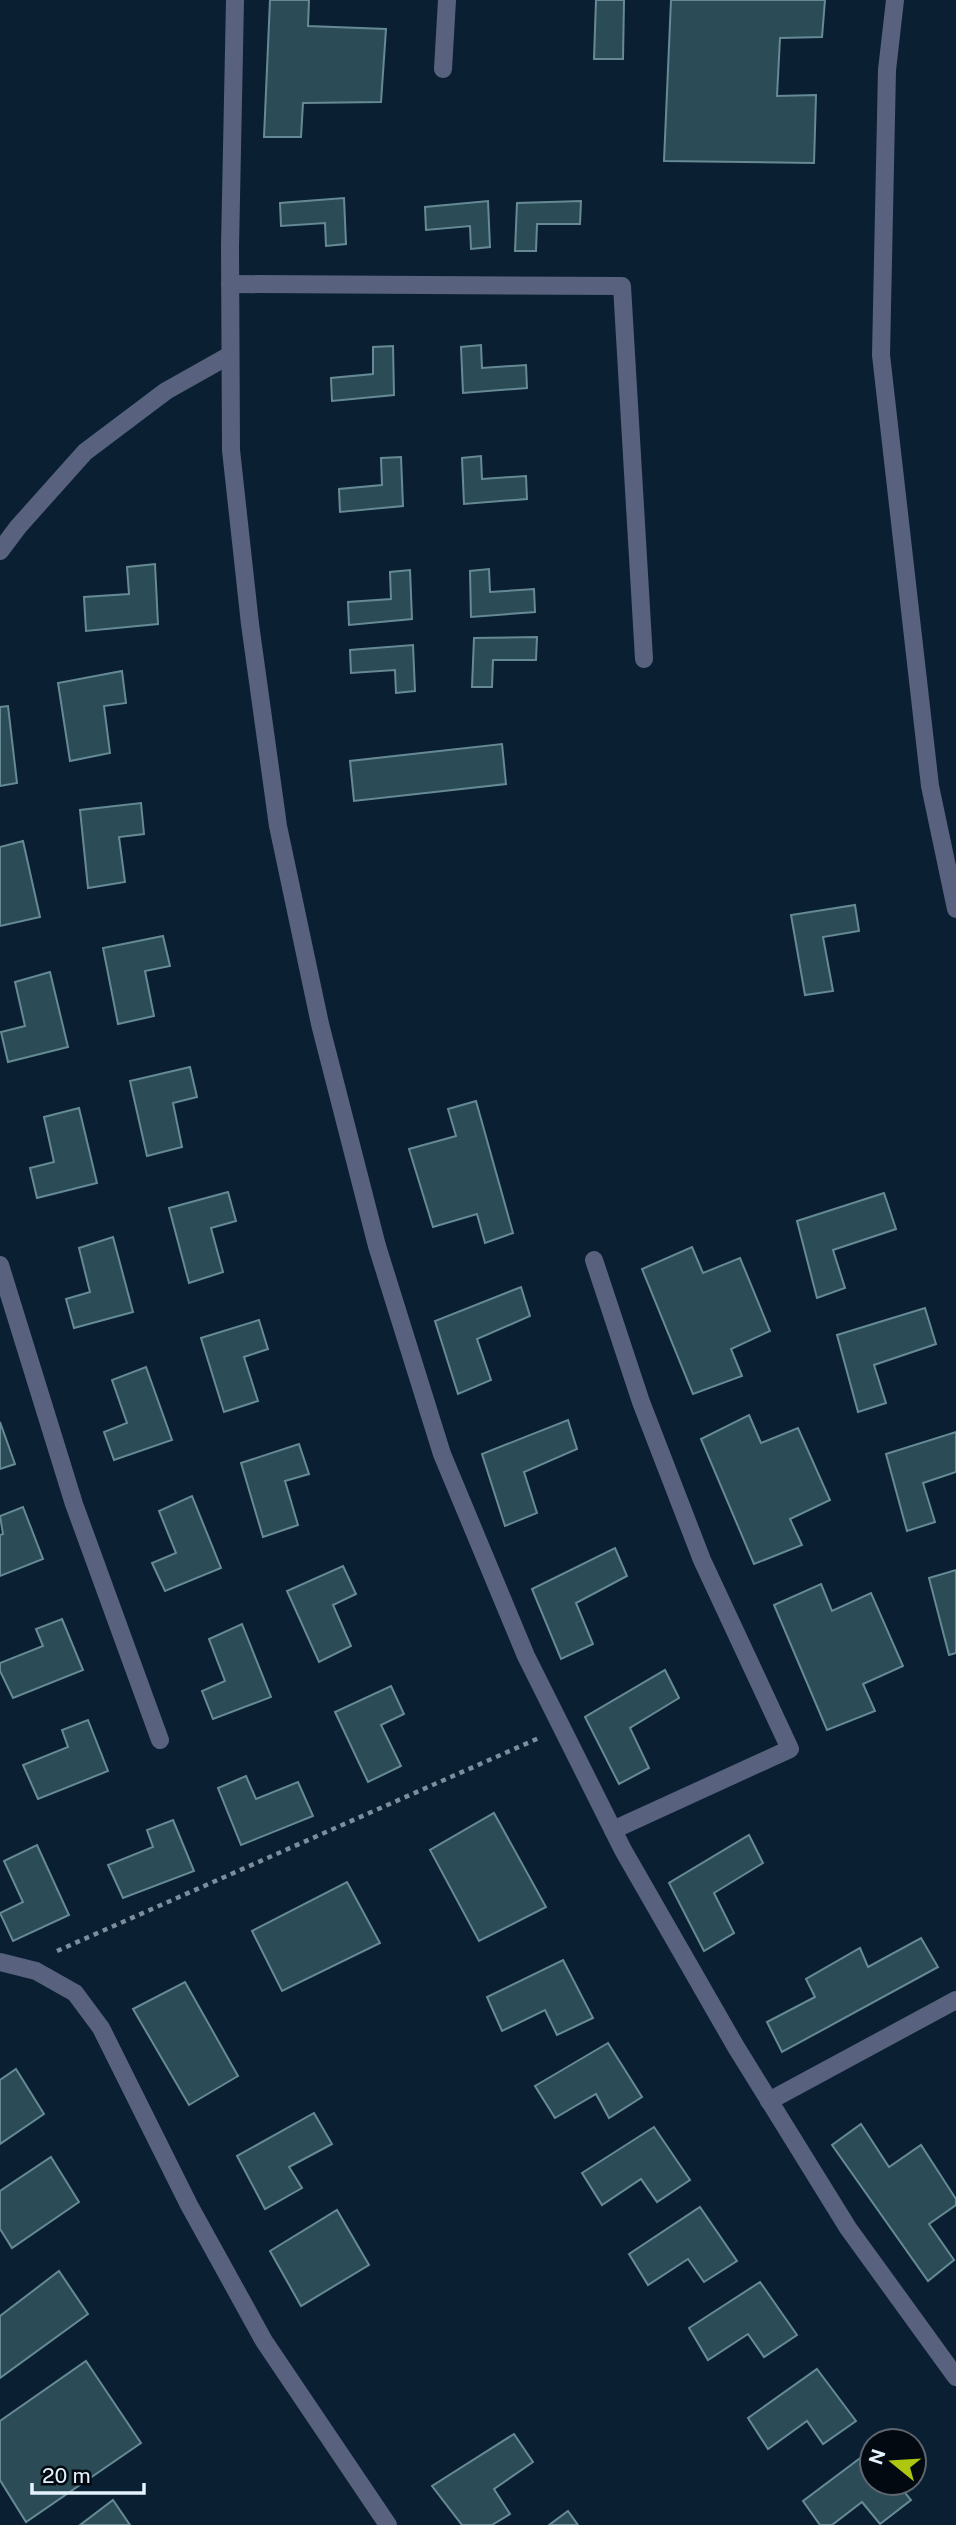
<svg xmlns="http://www.w3.org/2000/svg" width="956" height="2525" font-family="'Public Sans',sans-serif">
<style>
.building{fill:#2b4c56;stroke:#668a95;stroke-width:2}
.lines{fill:none;stroke-linecap:round;stroke-linejoin:round}
.path{stroke:#7c8e9d;stroke-width:4.5;stroke-dasharray:5 5;stroke-linecap:butt}
.minor{stroke:#58627e;stroke-width:18}
</style>
<rect width="100%" height="100%" fill="#0a2032"/>
<g class="building">
<polygon points="270,0 309,0 308,26 386,29 381,102 303,103 301,137 264,137"/>
<polygon points="596,0 624,0 623,59 594,59"/>
<polygon points="671,0 825,0 822,37 780,38 777,96 816,95 814,163 664,161"/>
<polygon points="344,198 346,244 326,246 325,223 281,226 280,203"/>
<polygon points="488,201 490,247 471,249 470,226 426,230 425,207"/>
<polygon points="581,201 580,224 537,224 536,251 515,251 517,203"/>
<polygon points="481,345 482,368 526,365 527,388 463,393 461,347"/>
<polygon points="393,346 394,395 332,401 331,378 373,374 373,347"/>
<polygon points="481,456 482,479 526,476 527,499 464,504 462,458"/>
<polygon points="401,457 403,506 340,512 339,489 382,485 381,458"/>
<polygon points="155,564 158,624 86,631 84,597 129,594 127,567"/>
<polygon points="489,569 490,592 534,589 535,612 471,617 470,571"/>
<polygon points="410,570 412,619 349,625 348,602 391,599 390,572"/>
<polygon points="537,637 536,660 493,660 492,687 472,687 474,638"/>
<polygon points="413,645 415,691 396,693 395,670 351,673 350,650"/>
<polygon points="122,671 126,703 104,706 110,753 70,761 58,683"/>
<polygon points="8,706 17,783 0,786 0,707"/>
<polygon points="502,744 506,784 354,801 350,761"/>
<polygon points="141,803 144,834 119,837 125,882 88,888 80,810"/>
<polygon points="23,841 40,917 0,926 0,847"/>
<polygon points="855,905 859,931 823,937 833,991 805,995 791,915"/>
<polygon points="163,936 170,966 145,971 154,1016 118,1024 103,948"/>
<polygon points="50,972 68,1047 8,1062 1,1032 25,1026 15,982"/>
<polygon points="190,1067 197,1097 173,1103 182,1147 147,1156 130,1081"/>
<polygon points="476,1101 513,1233 485,1243 477,1214 433,1227 409,1149 456,1136 448,1109"/>
<polygon points="79,1108 97,1183 37,1198 30,1168 54,1162 44,1117"/>
<polygon points="228,1192 236,1221 211,1228 223,1272 189,1283 169,1208"/>
<polygon points="884,1193 896,1229 833,1250 845,1288 817,1298 797,1221"/>
<polygon points="113,1237 133,1312 74,1328 66,1299 90,1292 79,1248"/>
<polygon points="692,1247 703,1273 740,1258 770,1331 731,1349 742,1376 693,1394 642,1269"/>
<polygon points="521,1287 530,1316 477,1339 491,1380 458,1394 435,1321"/>
<polygon points="925,1308 936,1344 874,1365 886,1403 858,1412 837,1335"/>
<polygon points="259,1320 268,1349 244,1357 258,1401 224,1412 201,1338"/>
<polygon points="146,1367 172,1440 114,1460 104,1432 127,1423 112,1380"/>
<polygon points="749,1415 761,1443 798,1428 830,1500 790,1519 802,1545 754,1564 701,1439"/>
<polygon points="568,1420 577,1449 524,1472 537,1513 505,1526 482,1454"/>
<polygon points="0,1422 15,1464 0,1469"/>
<polygon points="956,1432 956,1472 923,1483 935,1522 907,1531 886,1454"/>
<polygon points="299,1444 309,1474 285,1481 298,1525 263,1537 241,1463"/>
<polygon points="192,1496 221,1568 165,1591 152,1563 176,1553 159,1511"/>
<polygon points="23,1507 43,1559 0,1576 0,1535 3,1534 0,1516"/>
<polygon points="615,1548 627,1576 576,1603 593,1644 561,1659 532,1589"/>
<polygon points="343,1566 356,1594 333,1605 351,1646 319,1662 287,1591"/>
<polygon points="956,1570 956,1653 949,1655 929,1578"/>
<polygon points="821,1584 832,1611 871,1593 903,1666 863,1684 875,1711 827,1730 774,1605"/>
<polygon points="62,1619 83,1670 13,1698 0,1671 0,1663 43,1646 36,1629"/>
<polygon points="242,1624 271,1697 213,1719 202,1691 225,1681 209,1639"/>
<polygon points="665,1670 679,1698 630,1728 649,1768 619,1784 585,1717"/>
<polygon points="391,1686 404,1714 381,1725 401,1766 368,1782 335,1712"/>
<polygon points="88,1720 108,1771 38,1799 23,1765 68,1747 62,1730"/>
<polygon points="246,1776 256,1799 298,1782 313,1816 241,1845 218,1788"/>
<polygon points="494,1813 546,1907 479,1941 430,1850"/>
<polygon points="173,1820 194,1871 123,1898 108,1865 153,1847 147,1830"/>
<polygon points="749,1835 763,1863 714,1893 734,1933 704,1951 669,1883"/>
<polygon points="37,1845 69,1915 13,1941 0,1913 23,1902 4,1861"/>
<polygon points="347,1882 380,1943 282,1991 252,1931"/>
<polygon points="921,1938 938,1967 782,2052 767,2022 815,1997 806,1979 860,1948 868,1967"/>
<polygon points="563,1960 593,2018 557,2035 545,2010 502,2031 487,1997"/>
<polygon points="185,1982 238,2076 189,2105 133,2009"/>
<polygon points="608,2043 642,2097 609,2118 596,2094 555,2118 535,2086"/>
<polygon points="16,2069 44,2114 0,2144 0,2080"/>
<polygon points="314,2113 332,2144 289,2167 302,2188 265,2209 237,2156"/>
<polygon points="861,2124 889,2167 921,2145 956,2199 956,2205 929,2224 954,2260 928,2281 832,2145"/>
<polygon points="654,2127 690,2180 657,2202 641,2179 602,2205 582,2173"/>
<polygon points="51,2157 79,2202 12,2248 0,2229 0,2191"/>
<polygon points="700,2207 737,2261 704,2282 688,2259 648,2285 629,2254"/>
<polygon points="337,2210 369,2265 301,2306 270,2251"/>
<polygon points="59,2271 88,2314 0,2378 0,2316"/>
<polygon points="760,2282 797,2335 764,2357 748,2334 708,2360 689,2328"/>
<polygon points="86,2361 141,2443 26,2522 0,2480 0,2421"/>
<polygon points="817,2369 856,2421 823,2444 807,2421 768,2449 748,2418"/>
<polygon points="514,2434 533,2462 494,2489 510,2514 492,2525 462,2525 432,2486"/>
<polygon points="871,2450 872,2483 897,2483 911,2500 880,2524 862,2502 832,2525 820,2525 803,2501"/>
<polygon points="113,2500 130,2525 80,2525"/>
<polygon points="568,2511 578,2525 549,2525"/>
</g>
<g class="lines">
<polyline class="path" points="57,1951 539,1738"/>
<g class="minor">
<polyline points="235,0 230,247 231,450 250,624 278,826 320,1024 377,1246 442,1454 526,1656 623,1850 736,2047 848,2228 956,2377"/>
<polyline points="895,0 887,70 881,355 930,786 956,909"/>
<polyline points="443,69 447,0"/>
<polyline points="230,284 622,286 644,659"/>
<polyline points="0,551 18,527 85,452 166,391 230,355"/>
<polyline points="594,1260 641,1402 702,1560 790,1749 613,1830"/>
<polyline points="0,1265 74,1504 160,1740"/>
<polyline points="0,1962 36,1971 75,1993 101,2028 189,2205 264,2341 388,2525"/>
<polyline points="769,2101 956,2000"/>
</g>
</g>
<g transform="translate(893 2462) rotate(288)"><circle r="33" fill="#030911" stroke="#5d6670" stroke-width="2"/>
<path d="M0-5L12 26L0 18L-12 26Z" fill="#adc60f"/>
<text y="-10" font-size="19" font-weight="bold" text-anchor="middle" fill="#e4f2fe">N</text>
</g>
<path d="M32 2483v10h112v-10" fill="none" stroke="#e4f2fe" stroke-width="3.5"/>
<text x="42" y="2483" font-size="21" fill="#e4f2fe" stroke="#030911" stroke-width="5" paint-order="stroke">20 m</text>
</svg>
